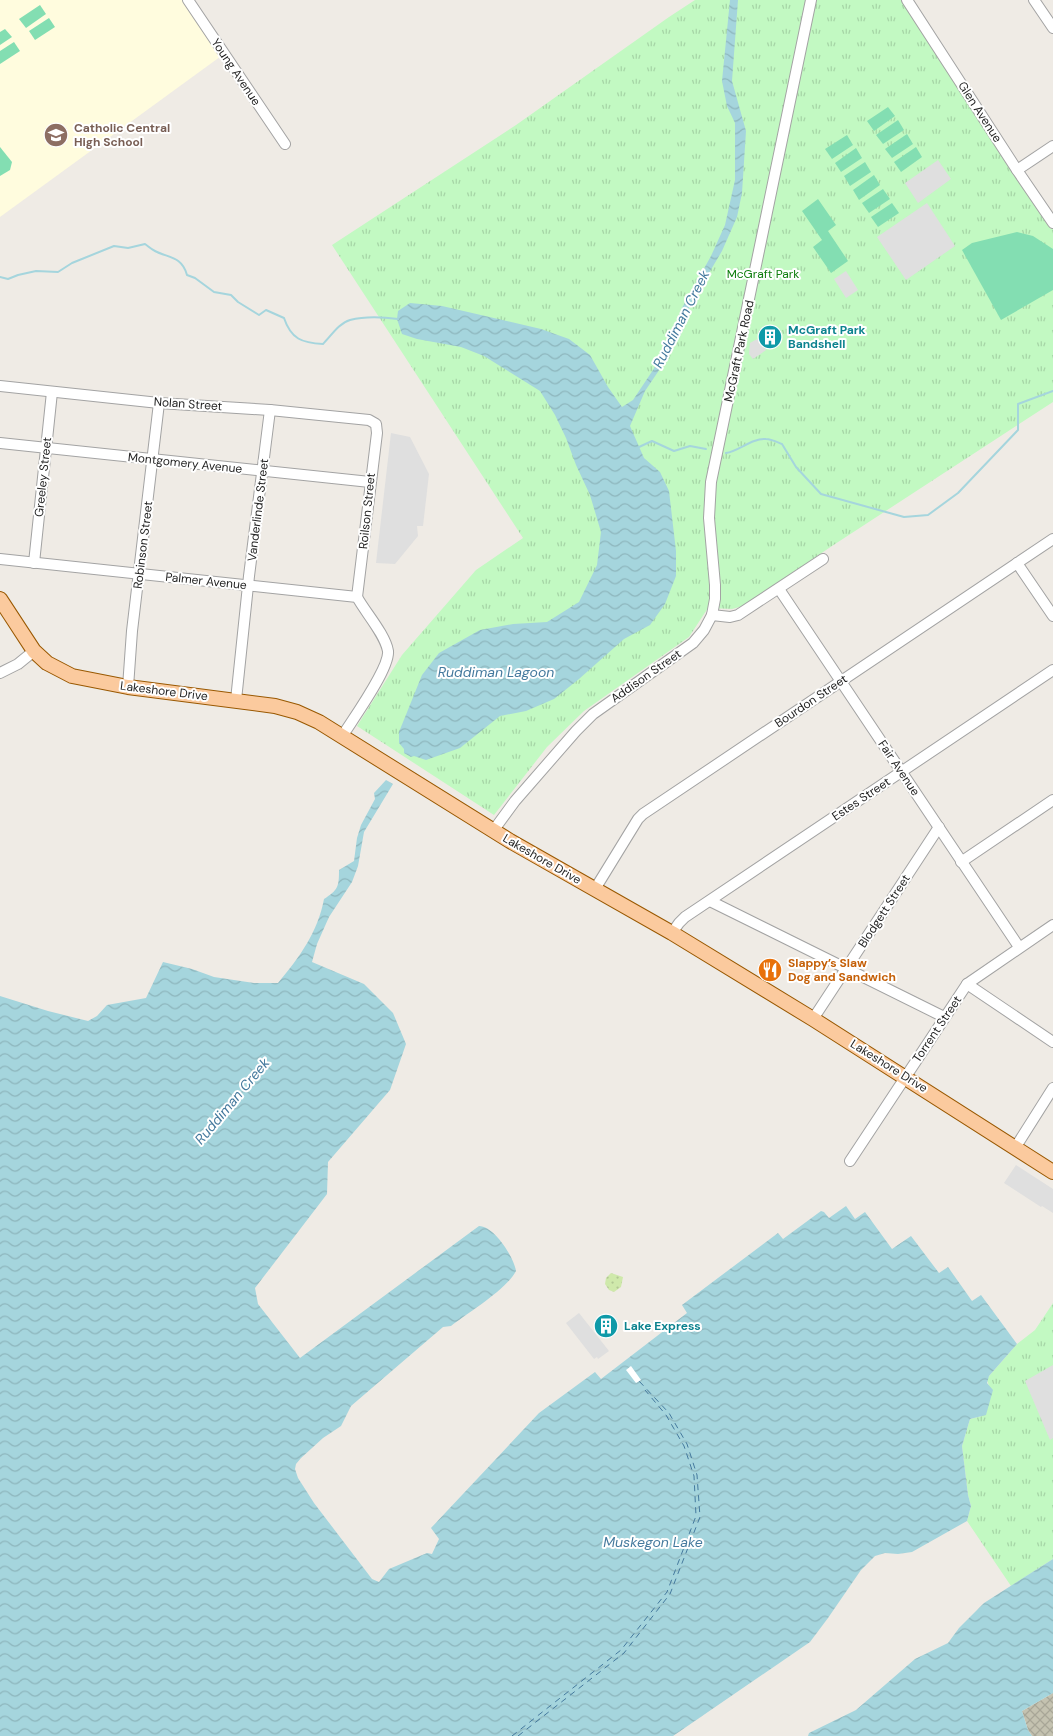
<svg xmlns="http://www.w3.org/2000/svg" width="1053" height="1736" font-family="'DM Sans',sans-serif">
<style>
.education{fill:#fffcde}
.construction{fill:url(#construction-cross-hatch)}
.grass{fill:url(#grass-dots)}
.park{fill:url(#park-tufts)}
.pitch{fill:#83deb2}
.parking{fill:#dfdfdf}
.water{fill:url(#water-waves)}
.pier{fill:#fff}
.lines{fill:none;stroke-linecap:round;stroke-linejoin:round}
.stream{stroke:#a5d5dd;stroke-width:2}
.ferry{stroke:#457a9e;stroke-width:1;stroke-dasharray:6 5;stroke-linecap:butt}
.minor-casing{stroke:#a3a3a3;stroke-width:12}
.major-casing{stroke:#995800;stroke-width:16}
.minor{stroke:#fff;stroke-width:10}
.major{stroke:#fbca9e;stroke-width:14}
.labels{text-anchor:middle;stroke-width:4;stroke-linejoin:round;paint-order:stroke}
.street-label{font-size:12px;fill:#1f1f1f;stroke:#fff}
.education-label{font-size:12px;font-weight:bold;fill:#785e54;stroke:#fff;text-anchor:start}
.park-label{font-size:12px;fill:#0d7d0c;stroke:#fff}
.culture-label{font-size:12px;font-weight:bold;fill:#0d838f;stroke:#fff;text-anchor:start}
.food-label{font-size:12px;font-weight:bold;fill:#c56008;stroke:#fff;text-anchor:start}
.water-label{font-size:14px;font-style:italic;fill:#457a9e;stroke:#fff}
</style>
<defs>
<pattern id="construction-cross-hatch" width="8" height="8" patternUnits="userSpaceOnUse" patternTransform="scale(1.25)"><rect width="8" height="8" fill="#c4c2b0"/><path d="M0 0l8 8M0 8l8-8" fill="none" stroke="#a8a697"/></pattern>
<pattern id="grass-dots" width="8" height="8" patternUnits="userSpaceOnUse" patternTransform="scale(1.25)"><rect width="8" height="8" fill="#cfe9ab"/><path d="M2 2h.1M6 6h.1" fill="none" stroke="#b1c793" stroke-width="1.8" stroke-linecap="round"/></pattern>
<pattern id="park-tufts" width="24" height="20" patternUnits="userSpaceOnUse" patternTransform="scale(1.25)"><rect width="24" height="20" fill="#c2f9c2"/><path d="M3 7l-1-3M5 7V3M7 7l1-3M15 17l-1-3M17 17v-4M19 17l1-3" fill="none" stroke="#a6d5a6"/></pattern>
<pattern id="water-waves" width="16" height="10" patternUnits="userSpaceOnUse" patternTransform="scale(1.25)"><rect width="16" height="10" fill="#a5d5dd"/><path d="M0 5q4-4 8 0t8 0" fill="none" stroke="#8eb6bd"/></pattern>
</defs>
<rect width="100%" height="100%" fill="#efebe5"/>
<polygon class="education" points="0,0 187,0 224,54 0,217"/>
<polygon class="construction" points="1053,1693 1053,1736 1032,1736 1028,1730 1022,1711"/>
<polygon class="grass" points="611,1273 623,1277 621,1287 614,1292 609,1290 605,1284 606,1278"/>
<g class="park">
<polygon points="695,0 902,0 1053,226 1053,402 832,546 743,606 732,609 708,608 689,637 584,711 547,747 494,815 357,726 402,655 476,570 523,538 332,245 516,125 669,17"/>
<polygon points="1053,1303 1053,1559 1011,1586 967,1521 971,1506 968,1495 962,1446 970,1419 982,1416 989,1386 987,1380 989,1376 1017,1344 1035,1330"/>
</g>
<g class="pitch">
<polygon points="40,5 46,14 26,28 19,19"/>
<polygon points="49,18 55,27 35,40 29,31"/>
<polygon points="5,29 12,37 0,45 0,32"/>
<polygon points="14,42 20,51 0,64 0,51"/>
<polygon points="888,107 895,116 874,131 867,121"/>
<polygon points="898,120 904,130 883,144 876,135"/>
<polygon points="907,134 913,144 892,158 885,149"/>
<polygon points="847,135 853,145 832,159 825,149"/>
<polygon points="0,147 12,162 10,170 0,176"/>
<polygon points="916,147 922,157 901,172 894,162"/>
<polygon points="856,148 862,158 841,172 835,163"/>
<polygon points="865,162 871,172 850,186 844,176"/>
<polygon points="874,175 880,185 859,200 853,190"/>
<polygon points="883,189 890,199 869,213 862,203"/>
<polygon points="818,199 836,225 828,231 848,261 831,273 813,247 822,240 802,211"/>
<polygon points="892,203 899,213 878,227 871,217"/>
<polygon points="1017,232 1033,236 1053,249 1053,290 1001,320 962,250 972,243"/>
</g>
<g class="parking">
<polygon points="938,160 951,179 918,203 905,183"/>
<polygon points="927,203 955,246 906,280 877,237"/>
<polygon points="846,271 858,290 846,298 834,279"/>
<polygon points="757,339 766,350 753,359 749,354 750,343"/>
<polygon points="391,433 410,437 429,474 423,526 417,526 418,536 395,564 376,563"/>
<polygon points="1016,1165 1053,1189 1053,1213 1042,1206 1041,1207 1004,1183"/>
<polygon points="579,1313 609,1351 598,1359 597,1357 594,1359 566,1323"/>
<polygon points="1053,1365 1053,1438 1050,1440 1025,1381"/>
</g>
<g class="water">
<polygon points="730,0 738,0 732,81 746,131 742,193 737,217 722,251 690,305 683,330 666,360 645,391 630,426 644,458 660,472 669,491 676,551 676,576 665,604 650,625 624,639 579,679 554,699 526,711 500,716 460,748 426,760 414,756 411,757 404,753 404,749 399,743 399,732 422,675 439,653 480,630 513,624 547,622 579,602 597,565 601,532 590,495 576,465 566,438 555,415 540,391 484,356 461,347 417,339 402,334 397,319 398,311 410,303 442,306 541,329 569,339 590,355 608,387 622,407 633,400 657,364 671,339 682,308 711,256 725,225 735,180 735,123 727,106 722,81"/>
<path d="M386,780L393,784L364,832L358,866L352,882L329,917L317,944L312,962L364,984L393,1013L406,1044L390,1090L328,1162L327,1194L255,1288L258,1304L300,1358L479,1226C494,1226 514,1257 516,1271C507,1289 468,1313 451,1326L443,1327L351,1406L341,1426L323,1438L301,1458L296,1464L295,1469L298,1478L314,1503L372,1579L379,1582L389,1569L427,1553L432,1554L439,1539L431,1528L539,1413L595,1372L601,1379L687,1313L682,1305L778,1233L783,1239L821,1211L824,1212L829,1218L846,1206L855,1219L865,1212L892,1249L911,1236L939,1273L948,1267L972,1301L981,1295L1017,1344L989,1376L987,1383L993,1390L986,1415L970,1419L962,1446L968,1495L971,1506L967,1521L912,1552L898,1554L885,1553L875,1556L861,1570L828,1618L810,1642L673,1736H0V996L48,1011L88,1021L97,1016L107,1005L146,998L163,962L192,969L214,977L254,983H278C299,958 318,932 324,899C338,890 339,887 339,870L354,861L357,838L361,825L375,799L374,793Z"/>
<polygon points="1053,1559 1053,1693 1022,1711 1028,1730 1032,1736 808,1736 809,1733 856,1710 915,1659 948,1643 959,1628 984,1603"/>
</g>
<polygon class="pier" points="631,1366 641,1380 636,1383 626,1370"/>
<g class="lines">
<g class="stream">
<path d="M0,277L8,279L18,275L36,271L58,272L72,263L114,246L128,248L145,244C148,246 151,249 155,251C168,258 182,256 187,275L195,278L214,292L231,295L238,302L259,315L266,310L284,318C291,339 302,343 323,344C331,336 339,323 350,320C365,316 384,317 398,319"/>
<polyline points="639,447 652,441 674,451 690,446 706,449"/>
<path d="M726,453C739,451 752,438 766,439C771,439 777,442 782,444L796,467L821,494L904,517L928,515L958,493L1018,430V404L1053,391"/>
</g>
<g class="ferry">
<polyline points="512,1736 621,1650 667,1592 696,1516 694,1476 684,1446 666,1415 645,1390"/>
<polyline points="518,1736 624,1653 670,1594 700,1517 697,1475 687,1444 669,1413 639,1381"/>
</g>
<g class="minor-casing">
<g id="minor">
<polyline points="188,0 285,144"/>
<polyline points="907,0 1017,170 1053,223"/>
<polyline points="1034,0 1053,28"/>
<polyline points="1017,170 1053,146"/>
<polyline points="0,386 159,403 270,410 369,420 376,424 377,433 357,597"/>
<polyline points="0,443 370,482"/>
<path d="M0,559L357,597C365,612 385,634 388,651C390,668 353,719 343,735"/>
<polyline points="34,563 52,392"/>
<polyline points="1017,563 1053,616"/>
<polyline points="779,589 1019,947"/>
<polyline points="712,615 730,617 738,615 823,559"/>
<polyline points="0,673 18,664 34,651"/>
<polyline points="128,687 132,631 159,403"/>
<polyline points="236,700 249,576 270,410"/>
<polyline points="493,831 515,801 576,731 593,714 693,643 704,630 712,615 715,599 715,585 709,518 711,482 811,0"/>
<polyline points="961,862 1053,800"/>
<polyline points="595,889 638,819 643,814 1053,539"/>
<polyline points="710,901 944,1017"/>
<polyline points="672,933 679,923 685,917 1053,670"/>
<polyline points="967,984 1053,1042"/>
<polyline points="813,1019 939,827"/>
<polyline points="1015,1148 1053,1088"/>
<polyline points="850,1161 967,984 1053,925"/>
</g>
</g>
<g class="major-casing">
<polyline id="major" points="0,599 34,651 47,663 72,676 128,687 275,706 297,712 319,722 510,841 672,933 813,1019 1053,1172"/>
</g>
<use href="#minor" class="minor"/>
<use href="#major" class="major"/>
</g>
<defs>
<g id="school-disc" transform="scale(1.25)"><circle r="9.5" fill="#8d6e63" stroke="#fff"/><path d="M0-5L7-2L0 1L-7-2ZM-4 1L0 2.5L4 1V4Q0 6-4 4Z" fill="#fff"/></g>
<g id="building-disc" transform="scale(1.25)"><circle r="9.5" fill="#0f9aa8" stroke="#fff"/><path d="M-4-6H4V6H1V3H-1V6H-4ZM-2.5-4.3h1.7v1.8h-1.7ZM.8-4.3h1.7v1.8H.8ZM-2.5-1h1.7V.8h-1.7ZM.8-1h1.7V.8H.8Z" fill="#fff"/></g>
<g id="restaurant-disc" transform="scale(1.25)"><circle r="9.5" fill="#e8710a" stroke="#fff"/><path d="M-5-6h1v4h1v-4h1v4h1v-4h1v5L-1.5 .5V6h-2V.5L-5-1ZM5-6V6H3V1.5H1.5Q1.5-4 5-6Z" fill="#fff"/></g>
</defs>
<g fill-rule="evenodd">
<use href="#school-disc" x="56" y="135"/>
<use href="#building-disc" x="770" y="337"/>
<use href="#restaurant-disc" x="770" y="970"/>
<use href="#building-disc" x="606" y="1326"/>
</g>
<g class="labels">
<g class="street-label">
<text transform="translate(236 72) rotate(56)" y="4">Young Avenue</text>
<text transform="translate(980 112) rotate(57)" y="4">Glen Avenue</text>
<text transform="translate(739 351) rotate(-78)" y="4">McGraft Park Road</text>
<text transform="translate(188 404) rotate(4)" y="4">Nolan Street</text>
<text transform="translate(185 463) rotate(6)" y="4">Montgomery Avenue</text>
<text transform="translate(43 477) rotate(-84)" y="4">Greeley Street</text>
<text transform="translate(258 510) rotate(-83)" y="4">Vanderlinde Street</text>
<text transform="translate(367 511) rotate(-84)" y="4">Roilson Street</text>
<text transform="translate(143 545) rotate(-83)" y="4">Robinson Street</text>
<text transform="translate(206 581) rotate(6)" y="4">Palmer Avenue</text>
<text transform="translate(646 676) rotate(-35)" y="4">Addison Street</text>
<text transform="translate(164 691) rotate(7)" y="4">Lakeshore Drive</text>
<text transform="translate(811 701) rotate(-34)" y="4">Bourdon Street</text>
<text transform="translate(899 768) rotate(56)" y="4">Fair Avenue</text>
<text transform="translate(861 799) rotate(-34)" y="4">Estes Street</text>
<text transform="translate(542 859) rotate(30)" y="4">Lakeshore Drive</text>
<text transform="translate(884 911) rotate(-57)" y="4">Blodgett Street</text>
<text transform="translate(937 1029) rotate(-56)" y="4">Torrent Street</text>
<text transform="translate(889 1066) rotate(32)" y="4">Lakeshore Drive</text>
</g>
<g class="education-label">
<text x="74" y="132">Catholic Central<tspan x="74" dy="14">High School</tspan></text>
</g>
<g class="park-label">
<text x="763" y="278">McGraft Park</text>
</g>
<g class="culture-label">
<text x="788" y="334">McGraft Park<tspan x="788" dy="14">Bandshell</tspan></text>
<text x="624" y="1330">Lake Express</text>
</g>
<g class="food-label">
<text x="788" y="967">Slappy’s Slaw<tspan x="788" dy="14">Dog and Sandwich</tspan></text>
</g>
<g class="water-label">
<text transform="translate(681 319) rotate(-63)" y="5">Ruddiman Creek</text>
<text x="496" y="677">Ruddiman Lagoon</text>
<text transform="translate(232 1101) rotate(-50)" y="5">Ruddiman Creek</text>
<text x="653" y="1547">Muskegon Lake</text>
</g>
</g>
</svg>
